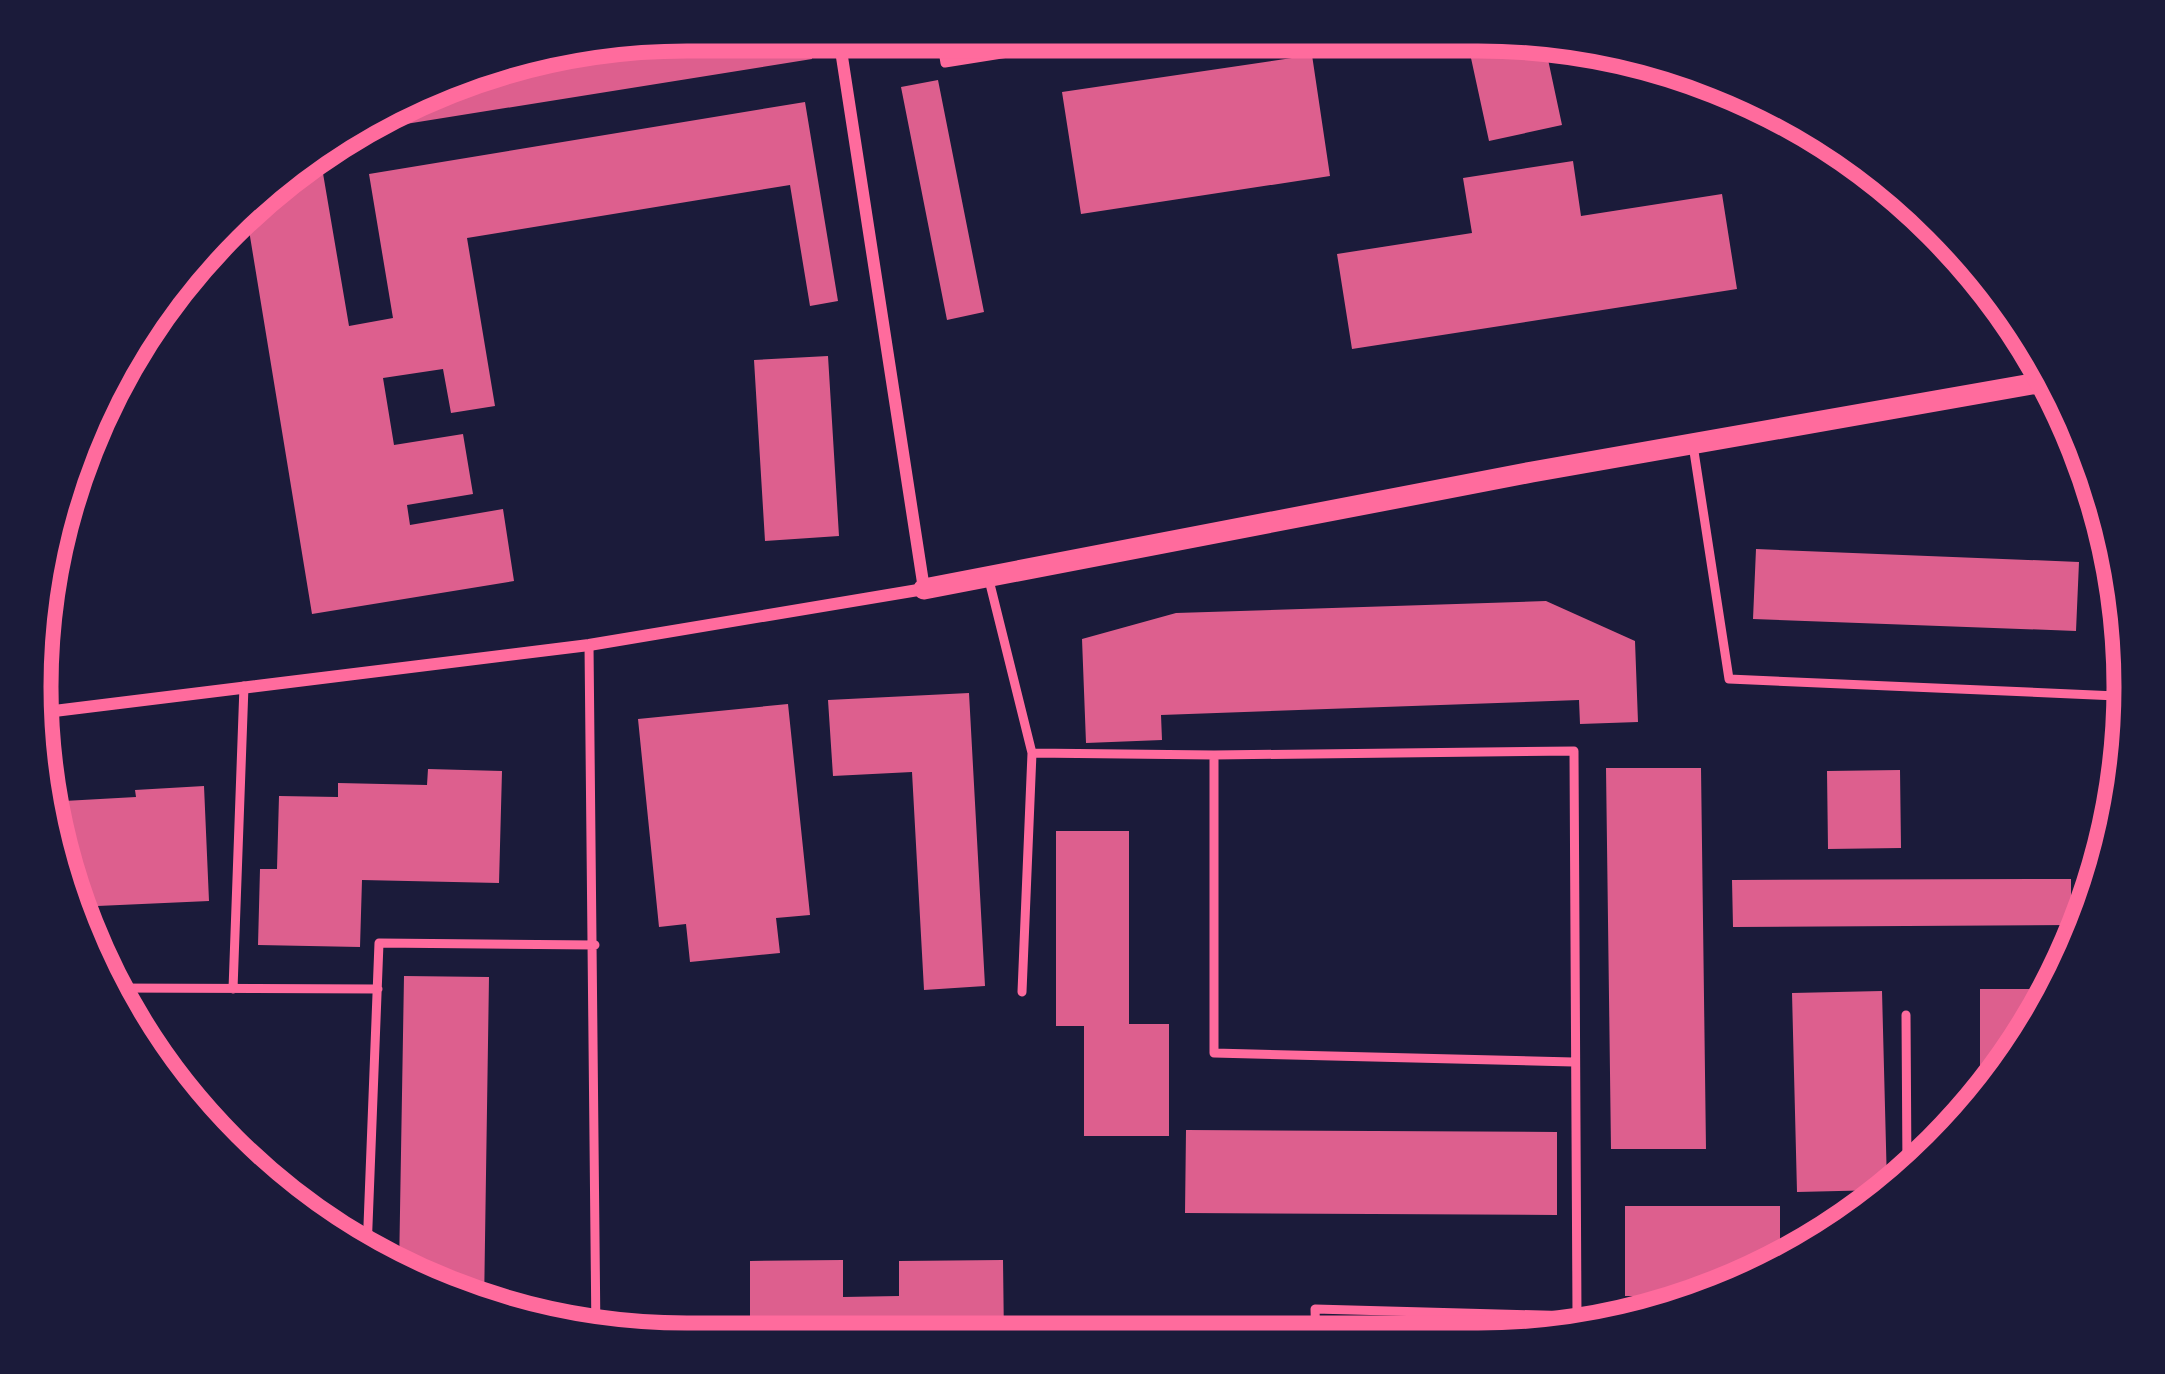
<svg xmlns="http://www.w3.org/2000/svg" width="2165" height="1374" font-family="'Source Serif 4',serif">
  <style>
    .building { fill: #dd5f8e }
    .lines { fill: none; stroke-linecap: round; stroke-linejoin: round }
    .service { stroke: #ff6b9d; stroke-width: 9 }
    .minor { stroke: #ff6b9d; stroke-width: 12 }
    .tertiary { stroke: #ff6b9d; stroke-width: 21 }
    .rim { fill: none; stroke: #ff6b9d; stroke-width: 15 }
  </style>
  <rect width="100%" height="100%" fill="#1b1b3a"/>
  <!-- building -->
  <path class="building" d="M687 30 808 31 812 59 331 136 476 65Z
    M1466 35 1543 36 1562 125 1489 141Z
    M1312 55 1330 176 1081 214 1062 92Z
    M938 80 984 312 947 320 901 87Z
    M1733 87 1768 97 1772 100 1737 107Z
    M805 102 838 301 810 306 790 185 467 238 495 406 451 413 443 369 383 378 394 445 463 434 473 494 407 505 410 525 503 509 514 581 312 614 246 212 318 144 349 326 393 318 369 174Z
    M1573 161 1581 216 1722 194 1737 289 1352 349 1337 254 1472 233 1463 178Z
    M828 356 839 536 765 541 754 360Z
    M1756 549 2079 562 2076 631 1753 619Z
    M1546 601 1635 641 1638 722 1580 724 1579 700 1161 715 1162 740 1086 743 1082 639 1176 613Z
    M969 693 985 986 924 990 912 772 833 776 828 700Z
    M788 704 810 915 776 918 780 953 690 962 686 924 659 927 638 719Z
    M1606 768H1701L1706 1149H1611Z
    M428 769 502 771 499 883 362 880 360 947 258 945 260 869H277L279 796 338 797V783L427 785Z
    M1900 770 1901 848 1828 849 1827 771Z
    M204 786 209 901 75 907 52 856 48 816 64 815V801L136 797 135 790Z
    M1056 831H1129V1024H1169V1136H1084V1026H1056Z
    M2071 879V925L1733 927 1732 880Z
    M404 976 489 977 484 1307 435 1294 399 1271Z
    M1980 989H2048L1980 1106Z
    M1882 991 1887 1185 1881 1190 1797 1192 1792 993Z
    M1186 1130 1557 1132V1215L1185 1213Z
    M1625 1206H1780V1268L1769 1276 1693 1296H1625Z
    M843 1260V1297L899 1296V1261L1003 1260 1004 1340 750 1339V1261Z"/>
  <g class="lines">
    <!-- service -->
    <path class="service" d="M940 32 945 63 1136 33
      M1693 445 1729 679 2117 696
      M989 580 1032 753 1214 755
      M589 645 596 1337
      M111 988 378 989
      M233 989 244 686
      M1022 992 1032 753
      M1906 1015 1907 1170
      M1573 1062 1214 1053V755L1574 751 1577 1317
      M367 1251 379 943 595 945
      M1316 1342 1315 1309 1615 1317"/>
    <!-- minor -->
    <path class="minor" d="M840 38 906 31
      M38 713 589 645 924 589 838 31"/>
    <!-- tertiary -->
    <path class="tertiary" d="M924 589 1532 472 2055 380
      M2118 762 2120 592"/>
  </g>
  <!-- crop -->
  <path d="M0 0H2165V1374H0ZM687 51H1478A636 636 0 0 1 2114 687V687A636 636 0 0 1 1478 1323H687A636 636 0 0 1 51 687V687A636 636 0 0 1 687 51Z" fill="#1b1b3a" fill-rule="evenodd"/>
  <path class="rim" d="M687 51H1478A636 636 0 0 1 2114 687V687A636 636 0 0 1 1478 1323H687A636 636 0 0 1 51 687V687A636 636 0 0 1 687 51Z"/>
</svg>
